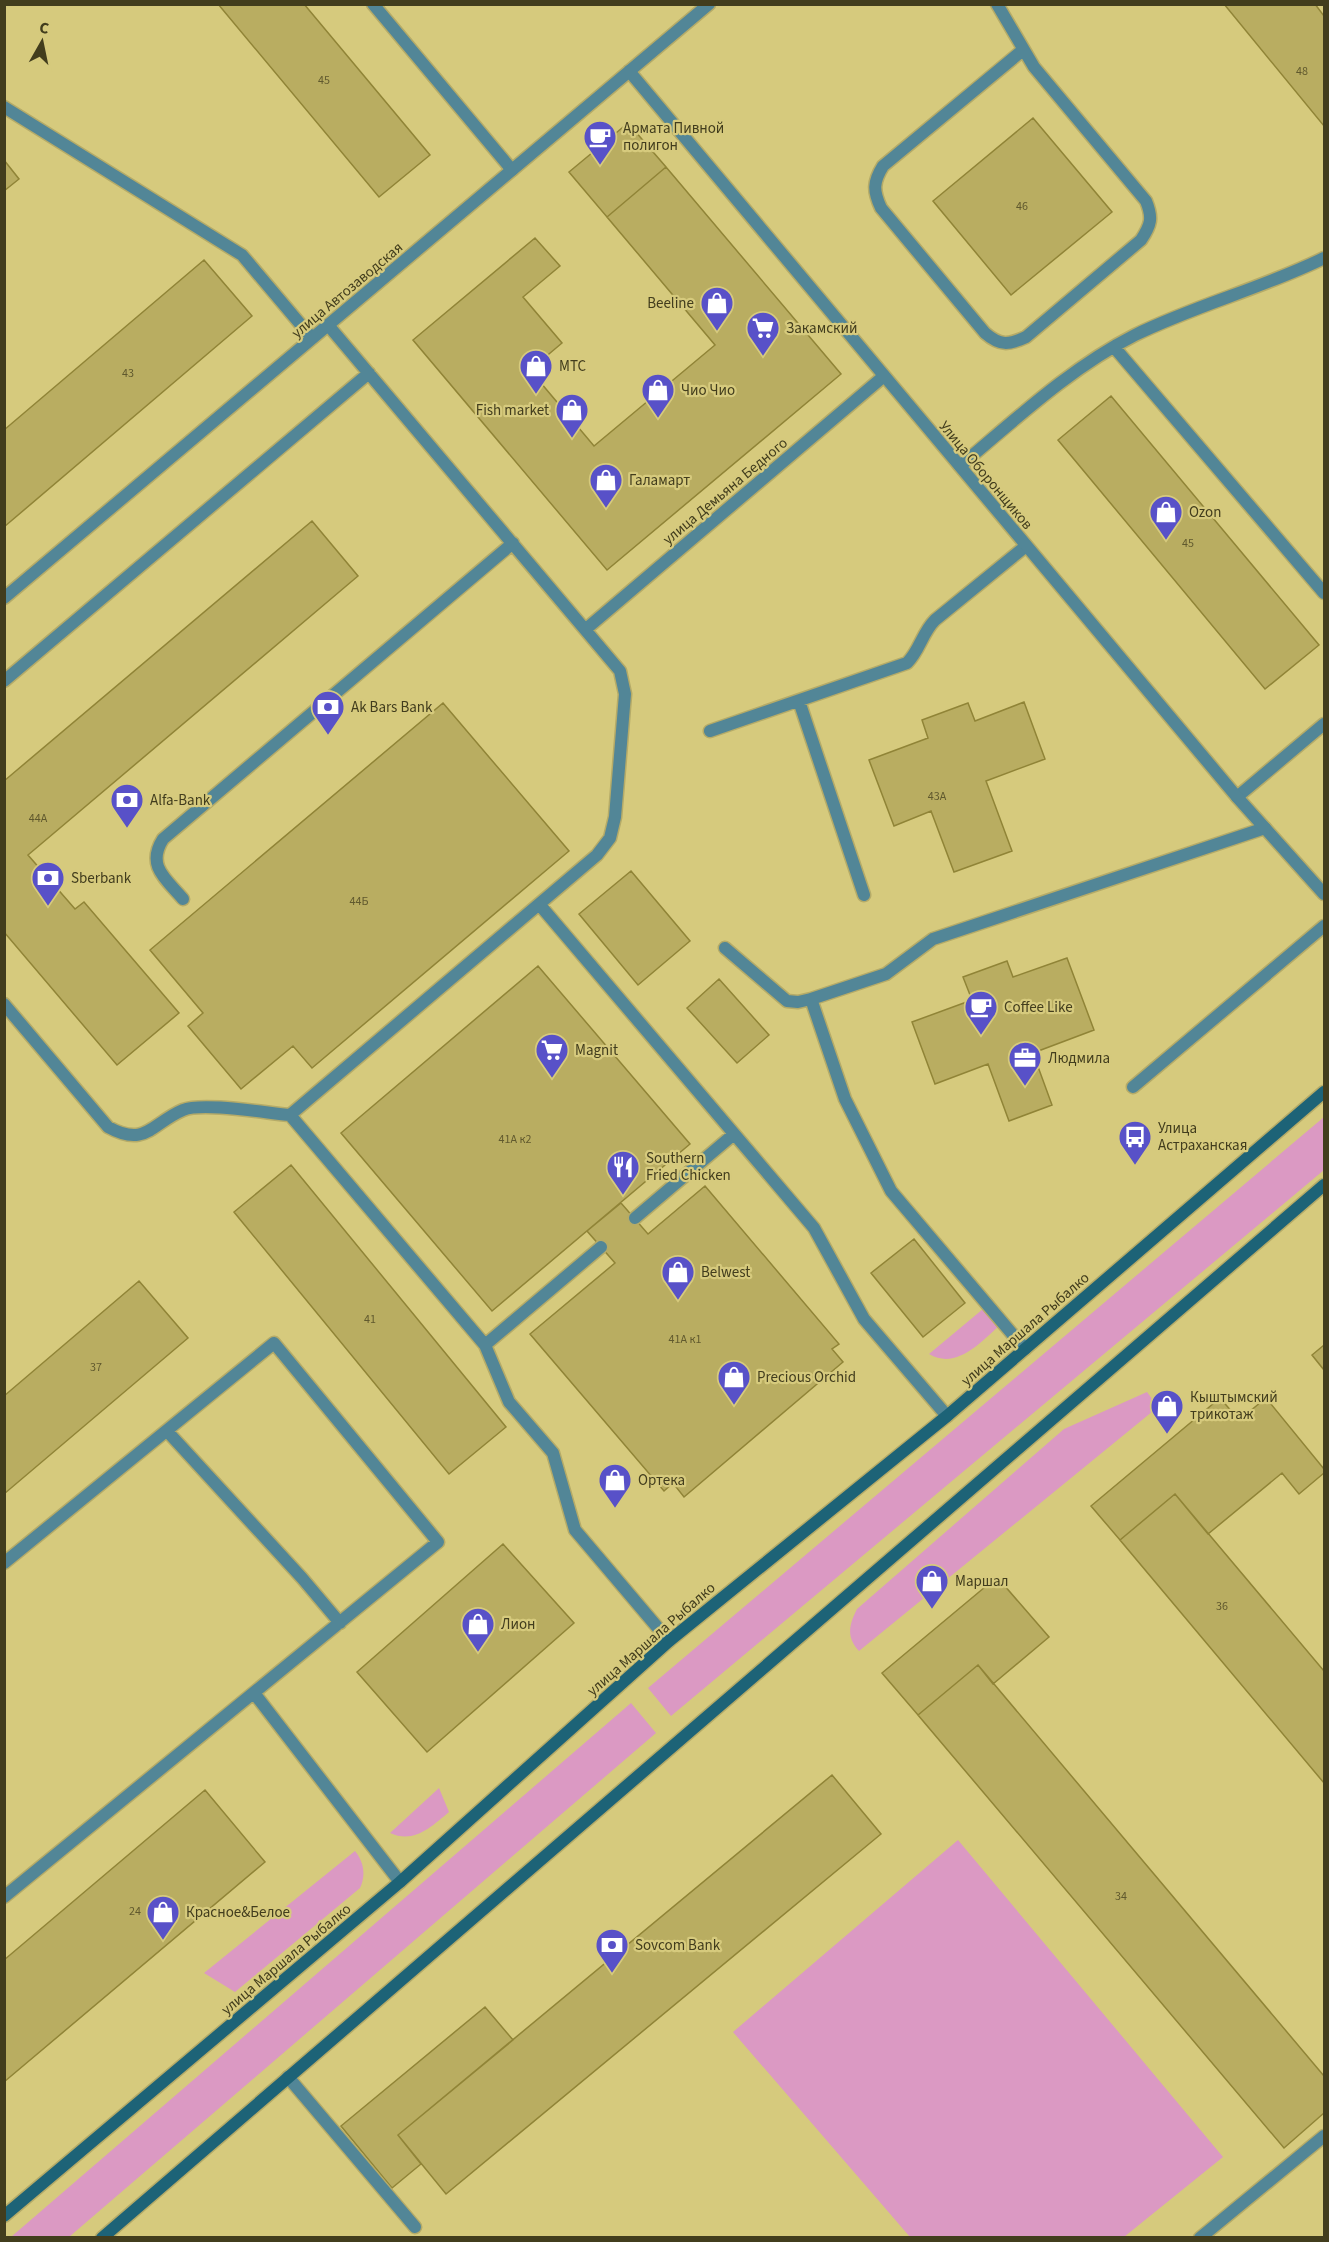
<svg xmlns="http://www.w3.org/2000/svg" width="1329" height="2242" font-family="'Source Sans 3',sans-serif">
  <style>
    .green { fill: #db99c3 }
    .building { fill: #b9ad61; stroke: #908437; stroke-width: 1.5 }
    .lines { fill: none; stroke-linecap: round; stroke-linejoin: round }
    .service-casing { stroke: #b5ab68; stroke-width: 15 }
    .minor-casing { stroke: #b5ab68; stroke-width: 15 }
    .secondary-casing { stroke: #b5ab68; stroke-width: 15 }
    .service { stroke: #528697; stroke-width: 12 }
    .minor { stroke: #528697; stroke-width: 12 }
    .secondary { stroke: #1d6377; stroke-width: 12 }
    .labels { text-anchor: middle; stroke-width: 4.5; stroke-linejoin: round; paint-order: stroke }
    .number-label { font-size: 12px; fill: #60592e }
    .poi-label { font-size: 15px; fill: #423d1d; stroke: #d6ca7d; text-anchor: start }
    .street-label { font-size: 15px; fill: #423d1d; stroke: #d6ca7d }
  </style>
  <rect width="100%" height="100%" fill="#d6ca7d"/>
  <!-- green -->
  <path class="green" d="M1324 1117V1170L671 1716 648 1688Z
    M983 1309 999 1326C980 1343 956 1370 929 1354Z
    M1147 1392 1158 1407 859 1651C846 1637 849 1625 857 1609L1064 1429Z
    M631 1703 656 1733 69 2237H11Z
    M439 1788 449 1812C431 1827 414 1844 390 1833Z
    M958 1840 1223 2157 1124 2237H910L733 2032Z
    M355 1851C364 1862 366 1875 360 1888L235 1992 204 1973Z"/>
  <!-- building -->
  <path class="building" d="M218 4H304L430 155 379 197Z
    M1224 4H1315L1324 16V126Z
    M1033 118 1112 212 1011 295 933 201Z
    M628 123 666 167 607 217 569 172Z
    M4 160 19 179 4 191Z
    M666 167 841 374 607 570 413 340 535 238 560 266 523 297 562 343 530 370 594 446 715 345 607 217Z
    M204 260 252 316 4 527V430Z
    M1111 396 1319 645 1265 689 1058 440Z
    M312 521 358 576 28 855 75 909 84 902 179 1013 117 1065 4 932V781Z
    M1024 702 1045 759 986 781 1012 851 954 872 931 811 894 826 869 760 928 738 922 720 968 703 975 721Z
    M443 703 569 851 312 1068 293 1046 241 1089 188 1026 203 1013 150 950Z
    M631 871 690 941 638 985 579 914Z
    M1067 958 1094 1030 1033 1053 1052 1105 1009 1121 988 1064 935 1084 912 1022 972 1000 963 977 1007 961 1013 977Z
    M538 966 690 1144 492 1311 341 1133Z
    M719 979 769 1035 737 1063 687 1008Z
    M291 1165 506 1427 449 1474 234 1212Z
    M705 1186 839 1344 832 1349 843 1362 684 1497 673 1483 664 1491 530 1334 615 1263 587 1231 621 1203 648 1234Z
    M914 1239 965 1303 923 1337 871 1273Z
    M139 1281 188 1338 4 1494V1396Z
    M1324 1345V1370L1312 1355Z
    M1220 1398 1239 1420 1266 1398 1324 1469V1473L1299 1494 1282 1473 1208 1534 1175 1494 1120 1540 1091 1506Z
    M1175 1494 1324 1671V1783L1120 1540Z
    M503 1544 574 1623 427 1752 357 1672Z
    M997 1577 1049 1637 993 1684 978 1665 918 1715 882 1673Z
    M978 1665 1324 2076V2113L1284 2148 918 1715Z
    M832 1775 881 1834 446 2194 398 2135Z
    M205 1790 265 1862 4 2082V1960Z
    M485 2007 513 2040 398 2135 421 2164 392 2188 341 2126Z"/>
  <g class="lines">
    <!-- service casing -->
    <g class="service-casing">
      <path id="service" d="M373 4 512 170
        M997 4 1034 67 1146 201C1153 218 1151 225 1141 240L1026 337C1009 345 1000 346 985 333L881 208C873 191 873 182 883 166L1023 50
        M4 107 242 255 312 338
        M1114 347 1324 593
        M960 466C1015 420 1070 368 1135 335 1196 305 1263 288 1324 258
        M586 629 884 376
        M4 681 369 373
        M799 701 864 895
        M710 731 907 663C920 650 922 633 935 620L1026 546
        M1237 797 1324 724
        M183 899C166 879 146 866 163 839L513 543
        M539 904 814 1228 864 1319 947 1416
        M725 948 787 1001 798 1002 811 999
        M4 1004 108 1127C146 1148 152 1123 183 1110 203 1102 266 1113 290 1115L597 855 610 838 615 817 625 694 620 671 328 325
        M1133 1087 1324 926
        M290 1115 485 1345 509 1402 553 1453 575 1530 669 1641
        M635 1218 734 1134
        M485 1345 601 1247
        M1025 1349 891 1191 845 1099 811 999 886 974 933 939 1265 828
        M167 1431 302 1578 340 1623
        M4 1563 274 1343 438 1542 4 1897
        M254 1693 400 1882
        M288 2077 415 2227"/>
    </g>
    <!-- minor casing -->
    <g class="minor-casing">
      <path id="minor" d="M629 71 1237 797 1324 894
        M4 598 709 4
        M1200 2238 1324 2136"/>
    </g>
    <!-- secondary casing -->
    <g class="secondary-casing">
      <path id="secondary" d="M4 2216 400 1882 669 1641 947 1416 1324 1092
        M102 2238 1324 1185"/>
    </g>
    <!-- service -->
    <use href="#service" class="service"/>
    <!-- minor -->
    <use href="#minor" class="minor"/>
    <!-- secondary -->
    <use href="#secondary" class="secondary"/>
  </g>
  <!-- icons -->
  <defs>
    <g id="cafe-pin" transform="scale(1.725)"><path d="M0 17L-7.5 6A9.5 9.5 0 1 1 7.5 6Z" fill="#5851c8" stroke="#d6ca7d"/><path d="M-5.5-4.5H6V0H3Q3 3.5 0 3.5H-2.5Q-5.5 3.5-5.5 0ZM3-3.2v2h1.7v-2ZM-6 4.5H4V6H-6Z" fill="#fff"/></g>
    <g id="shop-pin" transform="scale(1.725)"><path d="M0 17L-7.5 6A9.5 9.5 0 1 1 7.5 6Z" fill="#5851c8" stroke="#d6ca7d"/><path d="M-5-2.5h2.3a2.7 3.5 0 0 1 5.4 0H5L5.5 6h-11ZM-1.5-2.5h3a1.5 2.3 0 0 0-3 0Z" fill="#fff"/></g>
    <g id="supermarket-pin" transform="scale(1.725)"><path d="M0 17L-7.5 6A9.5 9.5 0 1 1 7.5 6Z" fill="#5851c8" stroke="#d6ca7d"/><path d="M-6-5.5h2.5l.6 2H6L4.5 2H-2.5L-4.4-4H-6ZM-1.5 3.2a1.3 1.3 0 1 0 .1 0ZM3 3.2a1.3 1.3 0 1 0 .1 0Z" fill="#fff"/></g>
    <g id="bank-pin" transform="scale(1.725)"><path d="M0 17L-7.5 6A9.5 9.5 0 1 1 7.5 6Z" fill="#5851c8" stroke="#d6ca7d"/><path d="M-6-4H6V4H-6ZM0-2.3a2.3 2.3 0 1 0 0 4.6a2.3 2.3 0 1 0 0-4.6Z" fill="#fff"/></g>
    <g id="office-pin" transform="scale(1.725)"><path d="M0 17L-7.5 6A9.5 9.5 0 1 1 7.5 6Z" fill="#5851c8" stroke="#d6ca7d"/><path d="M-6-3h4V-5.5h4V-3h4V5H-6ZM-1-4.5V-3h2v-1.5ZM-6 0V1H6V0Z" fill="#fff"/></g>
    <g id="bus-pin" transform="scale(1.725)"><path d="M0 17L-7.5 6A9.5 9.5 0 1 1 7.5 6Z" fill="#5851c8" stroke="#d6ca7d"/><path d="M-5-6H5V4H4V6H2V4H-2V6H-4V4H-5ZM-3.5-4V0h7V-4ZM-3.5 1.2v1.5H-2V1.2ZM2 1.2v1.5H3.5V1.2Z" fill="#fff"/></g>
    <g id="restaurant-pin" transform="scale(1.725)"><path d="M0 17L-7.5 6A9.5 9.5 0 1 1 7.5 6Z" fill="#5851c8" stroke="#d6ca7d"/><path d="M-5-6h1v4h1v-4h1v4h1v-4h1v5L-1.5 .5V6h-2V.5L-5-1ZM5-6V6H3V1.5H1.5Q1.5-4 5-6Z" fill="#fff"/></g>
  </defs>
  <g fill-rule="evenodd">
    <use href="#cafe-pin" x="600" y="137"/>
    <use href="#shop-pin" x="717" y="303"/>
    <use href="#supermarket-pin" x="763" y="328"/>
    <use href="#shop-pin" x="536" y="366"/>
    <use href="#shop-pin" x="658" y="390"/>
    <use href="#shop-pin" x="572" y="410"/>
    <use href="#shop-pin" x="606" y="480"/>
    <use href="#shop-pin" x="1166" y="512"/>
    <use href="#bank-pin" x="328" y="707"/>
    <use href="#bank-pin" x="127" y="800"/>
    <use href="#bank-pin" x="48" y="878"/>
    <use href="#cafe-pin" x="981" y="1007"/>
    <use href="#supermarket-pin" x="552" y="1050"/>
    <use href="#office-pin" x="1025" y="1058"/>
    <use href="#bus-pin" x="1135" y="1137"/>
    <use href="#restaurant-pin" x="623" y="1167"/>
    <use href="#shop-pin" x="678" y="1272"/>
    <use href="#shop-pin" x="734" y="1377"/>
    <use href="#shop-pin" x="1167" y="1406"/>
    <use href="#shop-pin" x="615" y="1480"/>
    <use href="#shop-pin" x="932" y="1581"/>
    <use href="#shop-pin" x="478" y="1624"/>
    <use href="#shop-pin" x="163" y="1912"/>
    <use href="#bank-pin" x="612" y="1945"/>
  </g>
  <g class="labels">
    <!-- number labels -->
    <g class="number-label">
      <text x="1302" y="75">48</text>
      <text x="324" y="84">45</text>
      <text x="1022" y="210">46</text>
      <text x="128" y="377">43</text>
      <text x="1188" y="547">45</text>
      <text x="937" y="800">43А</text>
      <text x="38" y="822">44А</text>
      <text x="359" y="905">44Б</text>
      <text x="515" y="1143">41А к2</text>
      <text x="370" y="1323">41</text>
      <text x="685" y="1343">41А к1</text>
      <text x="96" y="1371">37</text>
      <text x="1222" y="1610">36</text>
      <text x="1121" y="1900">34</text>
      <text x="135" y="1915">24</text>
    </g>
    <!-- poi labels -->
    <g class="poi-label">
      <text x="623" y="133">Армата Пивной<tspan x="623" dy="17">полигон</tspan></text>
      <text x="694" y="308" text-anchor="end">Beeline</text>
      <text x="786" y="333">Закамский</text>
      <text x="559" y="371">МТС</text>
      <text x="681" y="395">Чио Чио</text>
      <text x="549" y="415" text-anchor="end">Fish market</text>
      <text x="629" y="485">Галамарт</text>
      <text x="1189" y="517">Ozon</text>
      <text x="351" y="712">Ak Bars Bank</text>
      <text x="150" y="805">Alfa-Bank</text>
      <text x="71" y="883">Sberbank</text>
      <text x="1004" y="1012">Coffee Like</text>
      <text x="575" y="1055">Magnit</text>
      <text x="1048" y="1063">Людмила</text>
      <text x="1158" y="1133">Улица<tspan x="1158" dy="17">Астраханская</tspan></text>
      <text x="646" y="1163">Southern<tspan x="646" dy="17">Fried Chicken</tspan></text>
      <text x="701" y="1277">Belwest</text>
      <text x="757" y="1382">Precious Orchid</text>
      <text x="1190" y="1402">Кыштымский<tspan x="1190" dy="17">трикотаж</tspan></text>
      <text x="638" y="1485">Ортека</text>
      <text x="955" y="1586">Маршал</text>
      <text x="501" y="1629">Лион</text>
      <text x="186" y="1917">Красное&amp;Белое</text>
      <text x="635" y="1950">Sovcom Bank</text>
    </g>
    <!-- street labels -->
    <g class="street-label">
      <text transform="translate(347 290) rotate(-40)" y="5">улица Автозаводская</text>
      <text transform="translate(986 475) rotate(50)" y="5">Улица Оборонщиков</text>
      <text transform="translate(725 491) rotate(-40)" y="5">улица Демьяна Бедного</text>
      <text transform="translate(1025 1329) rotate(-41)" y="5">улица Маршала Рыбалко</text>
      <text transform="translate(651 1639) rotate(-41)" y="5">улица Маршала Рыбалко</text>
      <text transform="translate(286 1959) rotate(-40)" y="5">улица Маршала Рыбалко</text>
    </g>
  </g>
  <!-- border -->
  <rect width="1329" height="2242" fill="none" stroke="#423d1d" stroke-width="12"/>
  <!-- north arrow -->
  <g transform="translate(42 42) rotate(9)" stroke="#d6ca7d" stroke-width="4.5" paint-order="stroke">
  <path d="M0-4.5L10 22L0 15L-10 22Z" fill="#423d1d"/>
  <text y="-9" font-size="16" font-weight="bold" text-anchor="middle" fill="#423d1d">С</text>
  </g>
</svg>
